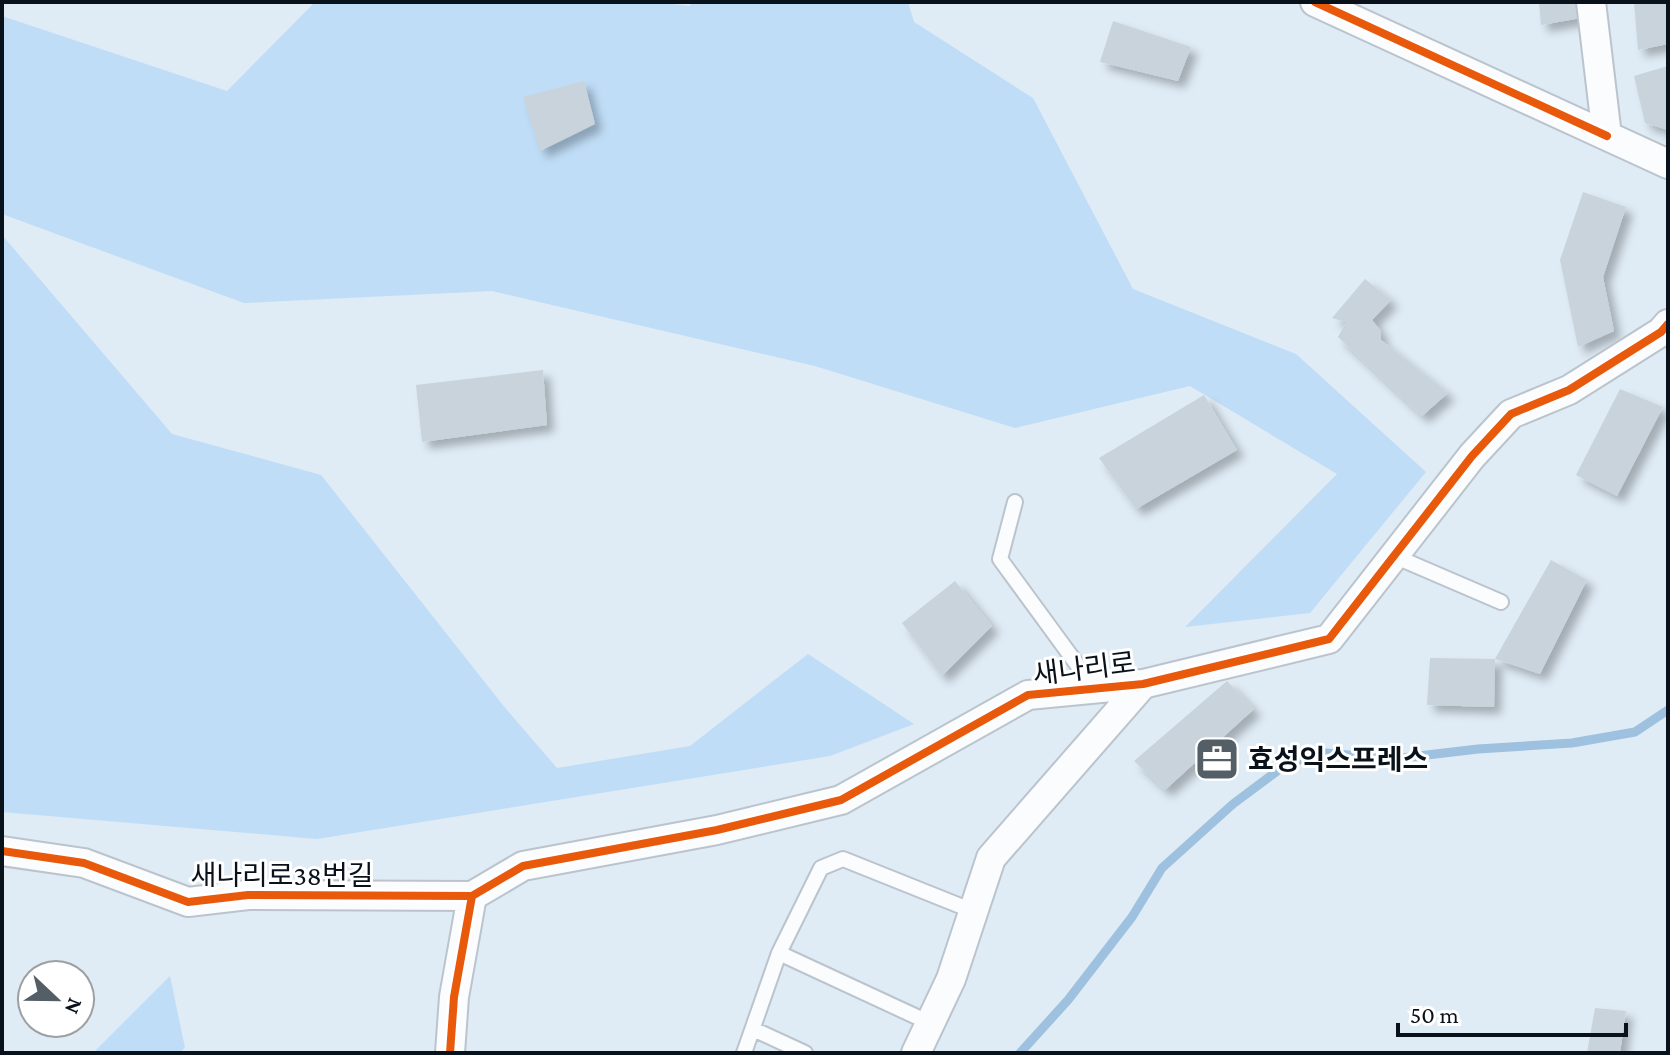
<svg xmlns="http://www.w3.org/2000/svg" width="1670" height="1055" font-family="'Crimson Pro','Noto Sans KR',serif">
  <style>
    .green { fill: #bfddf7 }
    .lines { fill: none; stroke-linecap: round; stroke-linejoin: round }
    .stream { stroke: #9dc1de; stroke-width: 9 }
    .building { fill: #c9d3dc; filter: url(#shadow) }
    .lane-casing { stroke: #bbc4cd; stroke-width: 18 }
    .street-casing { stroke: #bbc4cd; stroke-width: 32 }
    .lane { stroke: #fafcfe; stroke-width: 14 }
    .street { stroke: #fafcfe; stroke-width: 28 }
    .cycleway-casing { stroke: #fff; stroke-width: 13 }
    .cycleway { stroke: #e8590c; stroke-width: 8 }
    .labels { text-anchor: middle; stroke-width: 6; stroke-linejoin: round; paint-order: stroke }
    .street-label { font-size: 28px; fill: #09121a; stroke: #fff }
    .poi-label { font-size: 28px; font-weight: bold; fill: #09121a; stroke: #fff; text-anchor: start }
  </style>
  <defs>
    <filter id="shadow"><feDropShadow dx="7" dy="7" stdDeviation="4" flood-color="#0004"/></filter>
  </defs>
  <rect width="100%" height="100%" fill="#dfebf5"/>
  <!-- green -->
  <path class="green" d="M315 2H656L690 6 691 2H908L914 22 1033 98 1133 289 1296 354 1426 472 1310 613 1185 627 1337 474 1190 386 1015 428 815 366 492 291 244 303 2 214V16L227 91Z
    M2 235 172 434 321 475 506 709 557 768 690 746 808 654 914 724 830 756 317 839 2 812Z
    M170 976 185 1048 179 1053H93Z"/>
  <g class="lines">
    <!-- stream -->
    <path class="stream" d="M1020 1053 1068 1000 1132 917 1162 868 1233 804 1288 763 1326 753 1393 759 1478 749 1572 743 1635 732 1668 710"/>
  </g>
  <!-- building -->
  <path class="building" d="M1539 2H1579L1581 18 1541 25Z
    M1634 2H1668V44L1638 50Z
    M1113 21 1191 47 1178 81 1100 62Z
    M1668 66V130L1645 123 1634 76Z
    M584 81 595 124 540 151 523 97Z
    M1583 192 1626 207 1603 277 1614 331 1578 347 1560 260Z
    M1365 279 1391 300 1372 320 1380 330 1381 340 1448 393 1422 416 1338 337 1346 322 1332 318Z
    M543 370 547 425 422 442 416 385Z
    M1620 389 1663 407 1617 496 1576 475Z
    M1204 395 1237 450 1136 509 1099 458Z
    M1551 560 1587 580 1540 674 1495 659Z
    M955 581 992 626 942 676 902 623Z
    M1430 658 1495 659 1494 707 1427 705Z
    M1227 681 1254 709 1165 790 1134 761Z
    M1595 1008 1626 1011 1620 1053H1587Z"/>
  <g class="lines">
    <!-- lane casing -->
    <g class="lane-casing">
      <path id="lane" d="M1015 502 1000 559 1095 689
        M1394 556 1501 602
        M930 1023 779 953 821 868 843 859 973 911
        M753 1029 805 1053
        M744 1053 779 953"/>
    </g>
    <!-- street casing -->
    <g class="street-casing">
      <path id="street" d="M1315 2 1607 136
        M1591 2 1607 136 1668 164
        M2 851 84 863 188 902 248 895 472 896
        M450 1053 454 997 472 896 523 866 717 830 841 800 1028 695 1143 684 1329 639 1472 456 1511 414 1569 390 1661 332 1668 324
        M916 1053 951 979 991 858 1143 684"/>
    </g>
    <!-- lane -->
    <use href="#lane" class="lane"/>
    <!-- street -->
    <use href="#street" class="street"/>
    <!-- cycleway casing -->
    <g class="cycleway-casing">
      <path id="cycleway" d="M1315 2 1607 136
        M2 851 84 863 188 902 248 895 472 896
        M450 1053 454 997 472 896 523 866 717 830 841 800 1028 695 1143 684 1329 639 1472 456 1511 414 1569 390 1661 332 1668 324"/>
    </g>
    <!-- cycleway -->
    <use href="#cycleway" class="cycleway"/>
  </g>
  <!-- icons -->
  <defs>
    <g id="office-square" transform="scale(2.3)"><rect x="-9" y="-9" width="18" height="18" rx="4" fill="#545e67" stroke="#fff"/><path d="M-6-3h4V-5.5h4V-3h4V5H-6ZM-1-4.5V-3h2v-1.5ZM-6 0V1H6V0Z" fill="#fff"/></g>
  </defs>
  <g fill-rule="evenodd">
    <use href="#office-square" x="1217" y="759"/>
  </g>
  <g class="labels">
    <!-- street labels -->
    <g class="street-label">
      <text transform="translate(1084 668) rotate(-7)" y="10">새나리로</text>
      <text x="282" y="885">새나리로38번길</text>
    </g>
    <!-- poi labels -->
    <g class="poi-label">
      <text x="1248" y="769">효성익스프레스</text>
    </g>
  </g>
  <!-- border -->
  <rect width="1670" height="1055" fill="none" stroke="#09121a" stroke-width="8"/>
  <!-- north arrow -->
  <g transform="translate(56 999) rotate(112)"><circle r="38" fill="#ffffff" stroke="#9da0a3" stroke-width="2"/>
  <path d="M0-6L14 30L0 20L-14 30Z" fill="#545e67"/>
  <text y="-12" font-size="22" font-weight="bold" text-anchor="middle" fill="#09121a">N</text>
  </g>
  <!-- scale -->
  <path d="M1398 1023v12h228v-12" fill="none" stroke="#09121a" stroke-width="4"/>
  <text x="1410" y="1023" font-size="24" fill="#09121a" stroke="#ffffff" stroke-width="6" paint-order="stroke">50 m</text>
</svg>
